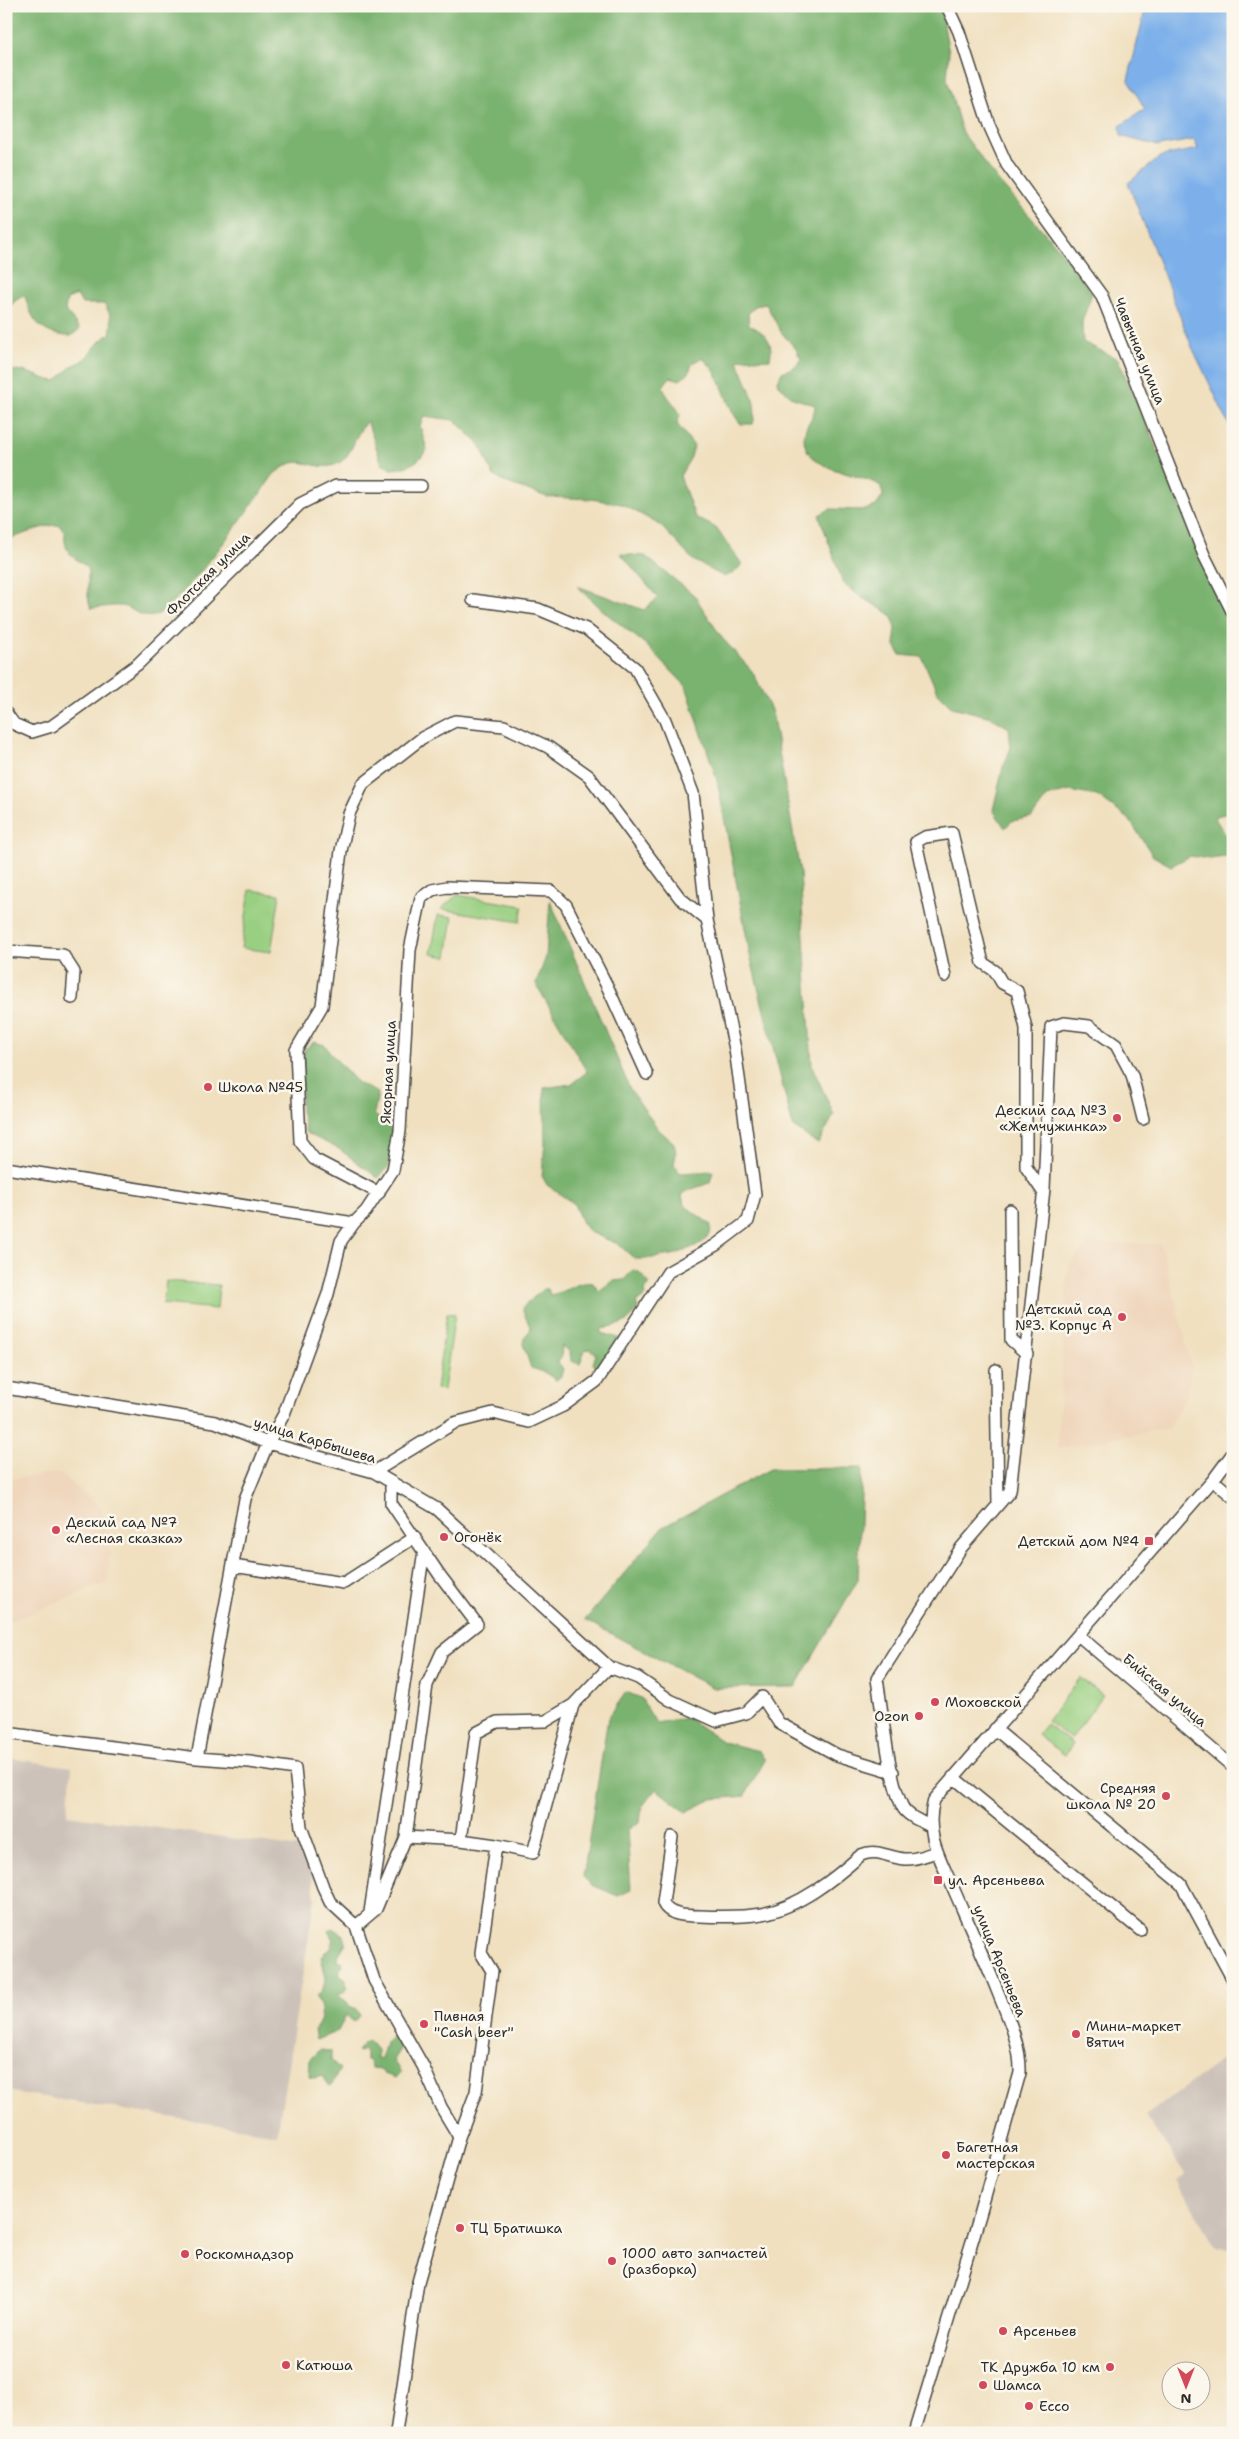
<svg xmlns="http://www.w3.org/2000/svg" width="1239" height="2439" font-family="'Shantell Sans',sans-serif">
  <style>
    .built { fill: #efd6bc }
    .industrial { fill: #cdc2b9 }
    .green { fill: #99cf81; stroke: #627d56 }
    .forest { fill: #7ab26f; stroke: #526e4d }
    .water { fill: #7db0ea; stroke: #546e8a }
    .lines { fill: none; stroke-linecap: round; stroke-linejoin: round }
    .minor-casing { stroke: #494641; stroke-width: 14 }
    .minor { stroke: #fff; stroke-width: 11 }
    .poi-dot { fill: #d1495b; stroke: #fbf7ec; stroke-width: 2 }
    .labels { text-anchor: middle; stroke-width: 5; stroke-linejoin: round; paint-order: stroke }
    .street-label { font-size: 14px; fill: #2b2b2b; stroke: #fbf7ec }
    .poi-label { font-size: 14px; fill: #2b2b2b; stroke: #fbf7ec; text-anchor: start }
  </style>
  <rect width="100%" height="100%" fill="#fbf7ec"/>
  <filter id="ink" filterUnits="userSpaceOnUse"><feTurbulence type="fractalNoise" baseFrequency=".02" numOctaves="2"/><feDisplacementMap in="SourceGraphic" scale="10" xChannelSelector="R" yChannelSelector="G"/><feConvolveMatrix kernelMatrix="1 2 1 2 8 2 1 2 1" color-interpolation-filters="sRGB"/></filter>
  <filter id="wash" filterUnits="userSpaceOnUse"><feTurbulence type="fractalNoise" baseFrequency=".0096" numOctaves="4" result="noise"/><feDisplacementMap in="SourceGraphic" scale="20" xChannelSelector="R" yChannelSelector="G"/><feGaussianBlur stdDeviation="1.12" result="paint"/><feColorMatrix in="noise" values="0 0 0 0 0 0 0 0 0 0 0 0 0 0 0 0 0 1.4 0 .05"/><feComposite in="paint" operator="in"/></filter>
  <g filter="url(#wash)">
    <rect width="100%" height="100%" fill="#f0e0c0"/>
    <!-- built -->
    <path class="built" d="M1086 1244H1161L1192 1367 1186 1395 1169 1428 1057 1449 1068 1267Z
      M58 1472 101 1507 110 1553 106 1583 6 1623V1480Z"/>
    <!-- industrial -->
    <path class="industrial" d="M6 1758 72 1767 67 1815 308 1849 315 1898 277 2134 6 2091Z
      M1233 2052V2251L1216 2247 1178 2181 1187 2175 1145 2116Z"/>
    <!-- green -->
    <path class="green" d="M250 890 280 894 271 952 241 948Z
      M457 895 523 906 520 922 441 909Z
      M438 915 453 917 447 957 431 954Z
      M166 1281 219 1285 217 1309 163 1304Z
      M447 1313 455 1314 444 1390 436 1389Z
      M1080 1678 1103 1695 1071 1739 1047 1721Z
      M1046 1724 1073 1744 1065 1755 1037 1735Z"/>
    <!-- forest -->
    <path class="forest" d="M6 6H940L949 52 947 79 962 132 999 182 1055 244 1092 293 1082 322 1083 342 1118 359 1233 627V811L1214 817 1226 835 1232 856 1210 859 1190 856 1171 866 1153 856 1129 819 1097 796 1069 791 1047 797 1032 817 1012 821 1005 828 993 810 1003 767 1011 748 1009 728 991 717 952 707 937 692 922 657 900 655 895 645V624L890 614 861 597 843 583 819 515 830 509 865 510 876 506 883 496 881 486C860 473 803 471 804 437 804 425 815 418 815 405L793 398 777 383 782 372 794 367 801 359 796 349 781 332 766 304 755 306 748 314 749 325C765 332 774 341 770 359 758 361 750 356 738 360 744 382 760 400 753 424H741C723 404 725 375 702 358L692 363 689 373 680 380 670 377 663 386C666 398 675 403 680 414L677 424 694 446 691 457 680 476 695 517 716 528 742 564 734 573 724 577 693 560 660 525 622 504 591 499 547 497 502 481 493 475 480 445 454 420 424 416 420 426 427 449C419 463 407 468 391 469L382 464 367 421C356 432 352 454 342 461 324 474 307 459 292 463 286 465 280 470 275 473 255 500 180 608 154 616 142 619 132 608 122 606 112 605 101 608 91 608 85 595 90 582 87 567 73 557 63 552 65 533L59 525C41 525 24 535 6 540V373C21 364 40 380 56 381L72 366 83 361 101 340 110 334C113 321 111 314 104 304H82L77 295 67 299 65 310 80 329 71 336C43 336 32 322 25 296 12 300 9 307 6 321Z
      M621 554 645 556 694 595 722 638 752 671 772 712 800 872 812 1066 834 1115 818 1144 793 1127 750 955 717 780 686 686 645 644 607 614 577 586 644 610 658 598Z
      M550 900 630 1089 658 1129 674 1143 676 1154 674 1164 680 1173 713 1171 710 1182C700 1188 691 1187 682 1195L684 1205 711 1225 710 1235 702 1243 677 1254 646 1259H635L618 1244 589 1232 582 1223 574 1204 547 1185 542 1176 545 1142 544 1088 571 1084 587 1072 536 984 546 957Z
      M314 1042 325 1045 331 1054 359 1084 378 1093 374 1114 391 1130 396 1138 388 1167 378 1178 339 1149 306 1133 301 1110 302 1058 305 1049Z
      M633 1270 639 1272 649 1283V1286L644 1290 645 1296 636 1303 638 1307C629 1326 618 1324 601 1329V1333L621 1339 599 1369 593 1364 596 1354 590 1349 585 1350 580 1364 571 1361 570 1352 562 1346 561 1358 558 1362 563 1369 561 1376 556 1380 544 1372 531 1368 523 1344 524 1338 531 1329 523 1311V1307L543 1289H548L550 1295C565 1293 578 1280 593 1283L599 1291 612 1281 624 1280Z
      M862 1468 858 1580 795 1687 713 1688 585 1620 663 1527 770 1469Z
      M626 1692 641 1698 656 1723 687 1718 723 1742 759 1751 765 1760 745 1796 712 1799 686 1812 656 1789 642 1807 640 1822 627 1830 631 1890 618 1896 592 1885 583 1877 608 1718Z
      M333 1928 344 1935 346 1943 339 1954 337 1962 341 1961 342 1964 339 1974 346 1979V1984L348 1987 345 1992 338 1995 348 2003V2006L357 2010 360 2016 354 2022 346 2015 338 2031 316 2040 314 2030C324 2019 323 2009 316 1997L323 1989 326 1977 321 1957 325 1951 331 1949 333 1940 328 1931Z
      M392 2035 397 2038 402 2046 393 2060 401 2073 396 2078 384 2074 380 2069 371 2068 370 2061 365 2058V2049L360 2052 357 2051 364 2043 369 2041 377 2050V2058L381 2059 387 2040Z
      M319 2050 331 2051V2060L340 2069 331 2086 327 2084 322 2076 315 2078 309 2077 310 2059Z"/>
    <!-- water -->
    <path class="water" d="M1146 6H1233V433L1192 347 1128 183 1162 156 1198 149 1194 140 1158 146 1121 136 1120 126 1145 109 1128 80Z"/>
  </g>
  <g filter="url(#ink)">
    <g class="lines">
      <!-- minor casing -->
      <g class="minor-casing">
        <path id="minor" d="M947 6 959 32 989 125 1007 165 1102 296 1204 555 1233 613
          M6 713 14 724 32 732 52 726 138 664 300 504 336 486H421
          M6 951 63 955 74 972 72 998
          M945 976 916 842 925 837 952 833 983 963 995 971 1002 983 1017 991 1026 1028V1167L1043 1192
          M6 1168 354 1223
          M379 1193 314 1159 300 1141 296 1050 322 1006 341 851 349 814 363 784 422 738 455 721 504 726 548 747 589 776 680 898 707 920
          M1010 1210 1011 1340 1027 1354
          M996 1370 998 1505
          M6 1388 215 1422 268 1443 374 1472 437 1509 609 1667 638 1678 670 1700 716 1721 746 1713 762 1697 779 1723 837 1755 893 1772
          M374 1472 454 1423 493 1413 529 1422 563 1406 597 1381 668 1272 716 1245 748 1221 755 1194 735 1049 707 920 693 793 665 720 635 668 586 629 538 609 473 600
          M1213 1480 1233 1497
          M391 1482V1503L439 1574 477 1624 442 1652 427 1685 406 1837
          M233 1566 344 1583 415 1537
          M1078 1635 1233 1767
          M995 1729 1181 1884 1233 1980
          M6 1733 197 1758 250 1762 295 1769 301 1827 323 1887 330 1902 356 1926 374 1980 423 2066 441 2107 459 2137
          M197 1758 245 1499 268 1443 284 1414 328 1294 341 1241 354 1223 366 1211 393 1170 400 1131 410 950 421 898 432 890 447 887 551 891 566 905 608 988 647 1074
          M953 1777 1140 1930
          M930 1826C920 1821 907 1816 902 1806 888 1775 883 1715 877 1679L961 1548 1010 1491 1044 1189 1051 1027 1064 1023 1089 1026 1116 1045 1132 1075 1143 1119
          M672 1837 663 1903C668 1916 688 1916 700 1916 720 1917 742 1917 762 1914 799 1907 834 1879 861 1855 878 1848 888 1858 905 1859 915 1860 926 1855 936 1852
          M461 1840 496 1845
          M370 1912 424 1551
          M356 1926 376 1909 406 1837 461 1840 476 1733 497 1722 546 1721 573 1705
          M396 2433 418 2282 459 2137 476 2092 492 1971 481 1953 496 1845 533 1853 573 1705 609 1667
          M914 2433 980 2215 1020 2073C1021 2043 1006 2013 995 1985 982 1953 968 1922 954 1890 941 1860 924 1834 934 1800L1213 1480 1233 1453"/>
      </g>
      <!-- minor -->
      <use href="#minor" class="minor"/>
    </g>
  </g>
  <!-- markers -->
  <g class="poi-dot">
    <circle cx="208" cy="1087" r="5"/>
    <circle cx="1117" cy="1118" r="5"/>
    <circle cx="1122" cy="1317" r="5"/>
    <circle cx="56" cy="1530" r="5"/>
    <circle cx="444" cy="1537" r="5"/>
    <rect x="1144" y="1536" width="10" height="10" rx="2.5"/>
    <circle cx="935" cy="1702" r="5"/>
    <circle cx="919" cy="1716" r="5"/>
    <circle cx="1166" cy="1796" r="5"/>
    <rect x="933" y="1875" width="10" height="10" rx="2.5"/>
    <circle cx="424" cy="2024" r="5"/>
    <circle cx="1076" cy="2034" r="5"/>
    <circle cx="946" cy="2155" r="5"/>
    <circle cx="460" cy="2228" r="5"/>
    <circle cx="185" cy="2254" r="5"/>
    <circle cx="612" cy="2261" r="5"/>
    <circle cx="1003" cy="2331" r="5"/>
    <circle cx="286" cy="2365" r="5"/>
    <circle cx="1110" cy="2367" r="5"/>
    <circle cx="983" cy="2385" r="5"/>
    <circle cx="1029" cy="2406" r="5"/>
  </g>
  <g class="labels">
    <!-- street labels -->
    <g class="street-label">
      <text transform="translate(1140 351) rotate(68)" y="5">Чавычная улица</text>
      <text transform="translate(208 574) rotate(-45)" y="5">Флотская улица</text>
      <text transform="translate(388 1072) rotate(-87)" y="5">Якорная улица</text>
      <text transform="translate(315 1440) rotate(17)" y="5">улица Карбышева</text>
      <text transform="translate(1165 1690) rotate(40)" y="5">Бийская улица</text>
      <text transform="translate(1000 1961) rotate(68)" y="5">улица Арсеньева</text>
    </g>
    <!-- poi labels -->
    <g class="poi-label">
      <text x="218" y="1092">Школа №45</text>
      <text x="1107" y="1115" text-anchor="end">Деский сад №3<tspan x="1107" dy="16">«Жемчужинка»</tspan></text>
      <text x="1112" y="1314" text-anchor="end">Детский сад<tspan x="1112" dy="16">№3. Корпус А</tspan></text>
      <text x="66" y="1527">Деский сад №7<tspan x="66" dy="16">«Лесная сказка»</tspan></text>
      <text x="454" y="1542">Огонёк</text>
      <text x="1139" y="1546" text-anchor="end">Детский дом №4</text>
      <text x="945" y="1707">Моховской</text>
      <text x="909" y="1721" text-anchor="end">Ozon</text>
      <text x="1156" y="1793" text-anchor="end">Средняя<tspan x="1156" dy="16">школа № 20</tspan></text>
      <text x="948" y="1885">ул. Арсеньева</text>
      <text x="434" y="2021">Пивная<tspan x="434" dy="16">"Cash beer"</tspan></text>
      <text x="1086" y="2031">Мини-маркет<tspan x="1086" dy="16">Вятич</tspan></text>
      <text x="956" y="2152">Багетная<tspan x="956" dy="16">мастерская</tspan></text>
      <text x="470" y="2233">ТЦ Братишка</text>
      <text x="622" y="2258">1000 авто запчастей<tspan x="622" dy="16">(разборка)</tspan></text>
      <text x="195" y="2259">Роскомнадзор</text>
      <text x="1013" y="2336">Арсеньев</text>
      <text x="296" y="2370">Катюша</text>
      <text x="1100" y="2372" text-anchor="end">ТК Дружба 10 км</text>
      <text x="993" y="2390">Шамса</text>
      <text x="1039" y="2411">Ecco</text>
    </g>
  </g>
  <!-- margin -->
  <rect width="1239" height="2439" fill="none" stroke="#fbf7ec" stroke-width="25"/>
  <!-- north arrow -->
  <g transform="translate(1186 2386) rotate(180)"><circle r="24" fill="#fbf7ec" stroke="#a8a59f"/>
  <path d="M0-4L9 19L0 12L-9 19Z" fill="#d1495b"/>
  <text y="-8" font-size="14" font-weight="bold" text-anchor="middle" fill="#2b2b2b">N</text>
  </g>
</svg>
